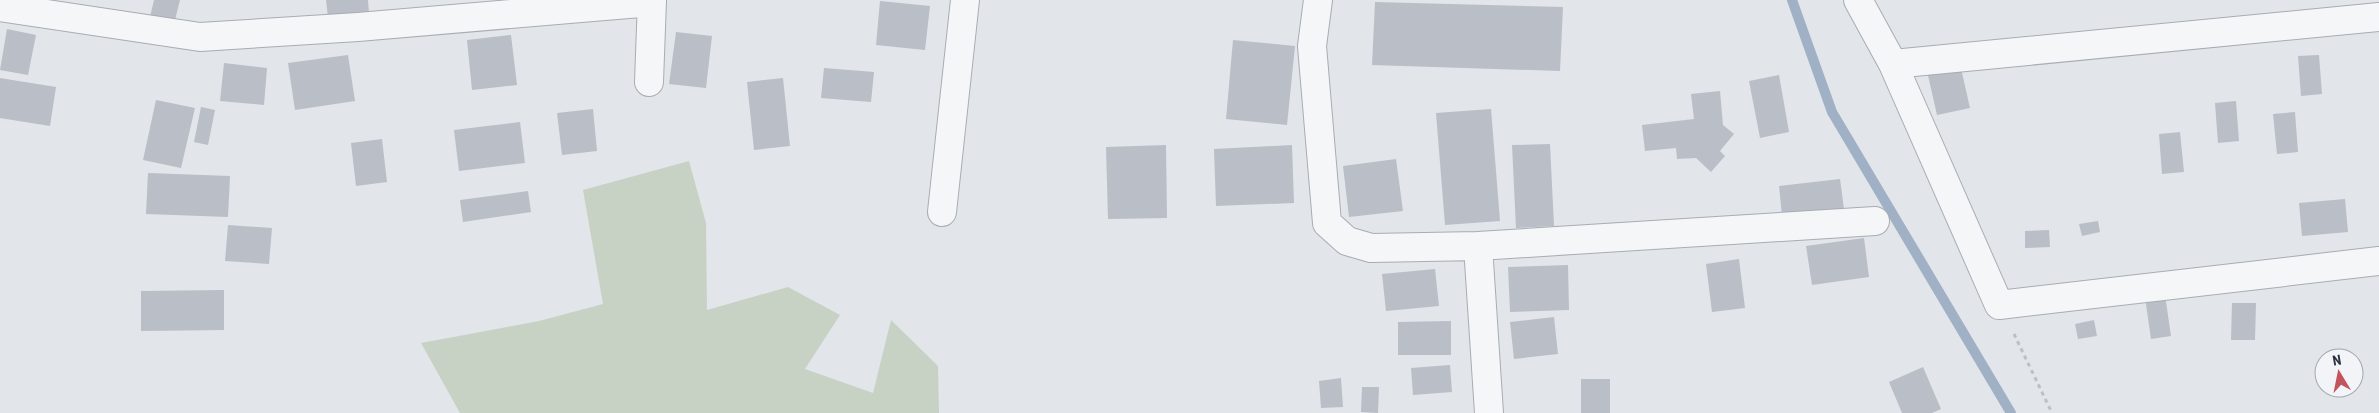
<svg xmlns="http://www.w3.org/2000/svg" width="2379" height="413" font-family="'Roboto Condensed',sans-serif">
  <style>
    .green { fill: #c7d2c4 }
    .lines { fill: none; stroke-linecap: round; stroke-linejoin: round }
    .stream { stroke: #a0b1c6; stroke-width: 10 }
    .building { fill: #babec6 }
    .minor-casing { stroke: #a8acb3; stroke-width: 30 }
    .path { stroke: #bdbfc4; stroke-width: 3; stroke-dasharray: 4 4; stroke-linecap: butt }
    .minor { stroke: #f5f6f8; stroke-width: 28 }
  </style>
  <rect width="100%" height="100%" fill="#e2e5e9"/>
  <!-- green -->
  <path class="green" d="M689 161 706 223 707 310 788 287 840 315 805 369 873 393 891 320 938 366 939 413H460L421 343 539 321 603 304 583 190Z"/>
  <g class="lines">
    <!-- stream -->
    <path class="stream" d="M1792 0 1832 112 2011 413"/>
  </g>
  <!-- building -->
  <path class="building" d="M154 0H180L174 24 150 17Z
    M326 0H368L369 13 328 18Z
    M880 1 930 6 925 50 876 45Z
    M1375 2 1563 7 1560 71 1372 65Z
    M7 29 36 35 28 75 0 70Z
    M676 32 712 36 706 88 669 84Z
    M511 35 517 85 472 90 467 40Z
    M1233 40 1295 46 1287 125 1226 119Z
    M348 55 355 101 295 110 288 63Z
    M2319 55 2322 94 2301 96 2298 56Z
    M224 63 267 68 264 105 220 101Z
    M1960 64 1970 108 1937 115 1927 71Z
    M824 68 874 72 871 102 821 98Z
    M1779 75 1789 132 1760 138 1749 81Z
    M0 78 56 87 50 126 0 118Z
    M783 78 790 146 754 150 747 82Z
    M1720 91 1723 125 1734 134 1720 151 1725 156 1711 172 1696 158 1677 159 1676 148 1645 151 1642 125 1694 119 1691 94Z
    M156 100 195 108 181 168 143 160Z
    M2236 101 2239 141 2218 143 2215 103Z
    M201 107 215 110 208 145 194 142Z
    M593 109 597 151 562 155 557 113Z
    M1491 109 1500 221 1445 225 1436 113Z
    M2295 112 2298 152 2277 154 2273 114Z
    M520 122 525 163 459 171 454 130Z
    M2180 132 2184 172 2162 174 2159 134Z
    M382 139 387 182 356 186 351 143Z
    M1550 144 1554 226 1516 228 1512 145Z
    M1166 145 1167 218 1108 219 1106 147Z
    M1292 145 1294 203 1216 206 1214 149Z
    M1396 159 1403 211 1349 217 1343 166Z
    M148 173 230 176 228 217 146 214Z
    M1840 179 1844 209 1782 216 1779 186Z
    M528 191 531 212 463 222 460 200Z
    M2345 199 2348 232 2302 236 2299 203Z
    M2098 221 2100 232 2082 236 2079 224Z
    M228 225 272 228 269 264 225 261Z
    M2049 230 2050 247 2025 248V231Z
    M1864 238 1869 277 1812 285 1806 246Z
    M1739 259 1745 308 1712 312 1706 264Z
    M1568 265 1569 310 1510 312 1508 267Z
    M1435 269 1439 306 1386 311 1382 274Z
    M224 290V330L141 331V291Z
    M2165 295 2171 336 2151 339 2145 297Z
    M2232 303H2256L2255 340H2231Z
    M1554 317 1558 354 1514 359 1510 322Z
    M2094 320 2097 336 2078 339 2075 324Z
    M1451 321V355H1398V322Z
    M1450 365 1452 392 1413 395 1411 368Z
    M1923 367 1941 409 1932 413H1902L1889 382Z
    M1341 378 1343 407 1321 408 1319 381Z
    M1581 379H1610V413H1581Z
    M1362 387H1379L1378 413 1361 412Z"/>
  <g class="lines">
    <!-- minor casing -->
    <g class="minor-casing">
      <path id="minor" d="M1318 0 1312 46 1327 223 1347 241 1371 248 1478 246 1875 221
        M1858 0 1893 64 1999 305 2379 261
        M0 7 200 37 358 27 652 2
        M1893 64 2379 17
        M649 82 652 0
        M942 212 965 0
        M1478 246 1489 413"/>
    </g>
    <!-- path -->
    <path class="path" d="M2014 334 2052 413"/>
    <!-- minor -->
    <use href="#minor" class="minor"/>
  </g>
  <!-- north arrow -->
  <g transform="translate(2339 373) rotate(350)"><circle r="24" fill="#f2f4f7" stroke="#a3a6ae"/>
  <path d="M0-4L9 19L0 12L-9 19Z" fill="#c3535d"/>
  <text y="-8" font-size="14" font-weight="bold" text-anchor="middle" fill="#2c3240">N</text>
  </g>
</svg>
